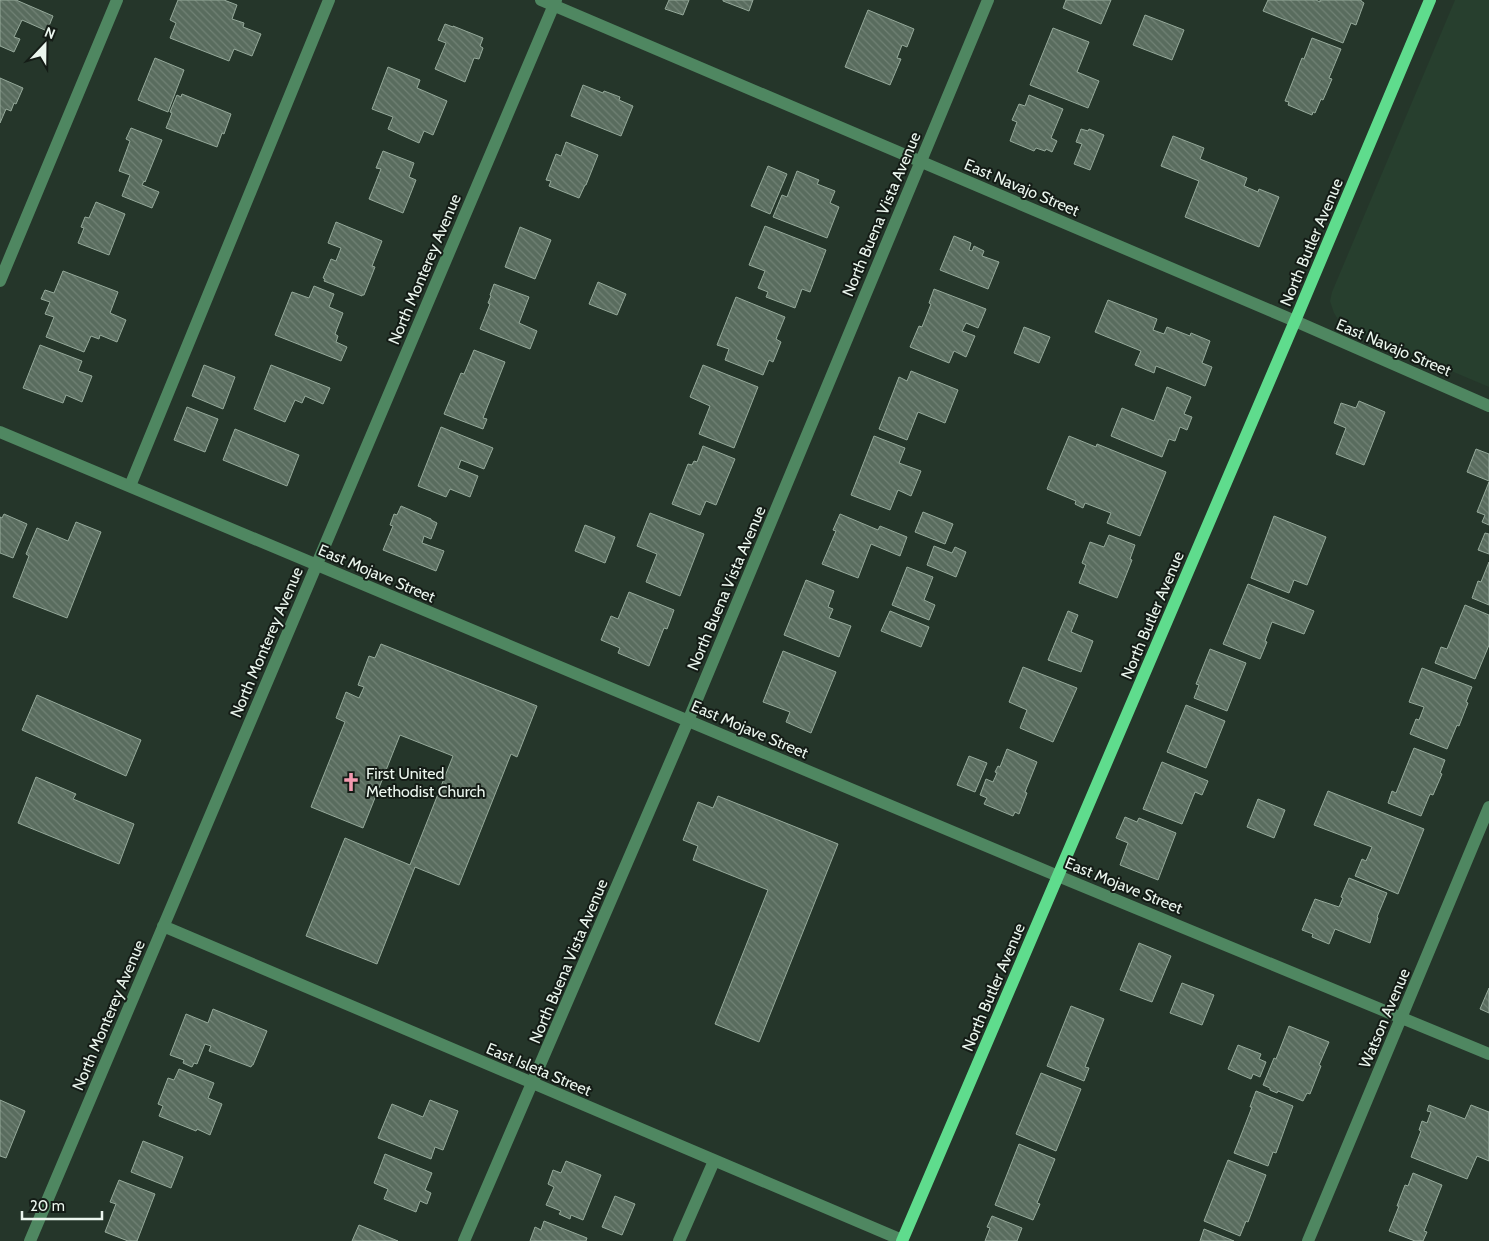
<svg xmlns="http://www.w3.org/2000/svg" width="1489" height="1241" font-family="Cabin,sans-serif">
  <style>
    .built { fill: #273f2e }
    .building { fill: url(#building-back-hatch); stroke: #95a99a }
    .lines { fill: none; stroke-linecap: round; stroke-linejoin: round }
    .minor { stroke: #4f8761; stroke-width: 12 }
    .major { stroke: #5fdc8d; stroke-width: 12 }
    .labels { text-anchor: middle; stroke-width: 4; stroke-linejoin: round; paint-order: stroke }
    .street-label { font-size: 16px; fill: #ebf6ee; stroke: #141c16 }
    .poi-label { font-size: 16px; fill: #ebf6ee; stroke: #141c16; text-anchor: start }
  </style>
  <defs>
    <pattern id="building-back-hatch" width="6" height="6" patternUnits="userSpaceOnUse" patternTransform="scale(1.25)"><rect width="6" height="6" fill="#596c5e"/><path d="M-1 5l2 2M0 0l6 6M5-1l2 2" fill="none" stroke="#718275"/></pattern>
  </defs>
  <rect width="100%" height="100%" fill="#25362a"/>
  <!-- built -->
  <path class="built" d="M1455 0H1489V387L1345 326 1339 321 1334 313 1330 301 1332 292Z"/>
  <!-- building -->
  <path class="building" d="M0 0H16L53 16 47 31 22 20 14 37 20 39 14 52 0 46Z
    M178 0H224L237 5 232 19 244 23 243 27 261 34 252 56 234 49 229 61 170 38 176 23 170 20Z
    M669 0H689L683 15 665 9Z
    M723 0H753L749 11 723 1Z
    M1066 0H1111L1101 24 1063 8Z
    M1268 0H1316L1320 2V0H1361V1L1364 3 1356 25 1351 23 1343 43 1263 11Z
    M868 10 914 29 907 47 902 45 897 58 901 59 890 85 845 67Z
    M1145 15 1184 30 1172 60 1133 45Z
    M445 24 453 27V26L483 38 480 46 483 48 479 59 474 58 465 82 435 69 446 43 438 40Z
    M1053 28 1089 42 1077 72 1099 81 1088 108 1030 85Z
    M1312 38 1341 49 1329 78 1332 79 1323 100 1321 99 1315 113 1313 112 1312 115 1288 105 1289 102 1285 101 1302 58 1304 59Z
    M155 58 184 70 168 112 138 100Z
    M388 67 420 80 417 88 447 101 433 135 424 131 419 143 388 129 393 117 372 109Z
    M0 78 23 88 16 104 14 103 11 111 6 109 0 123Z
    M583 85 603 93 604 91 620 97 619 100 633 106 621 136 571 116Z
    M182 94 231 114 224 134 222 133 217 147 166 128 172 113 170 112 177 95 181 97Z
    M1029 95 1063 109 1051 138 1057 141 1052 152 1046 149 1045 151 1036 148 1034 151 1010 141 1017 122 1012 120 1019 104 1025 106Z
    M131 128 162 140 145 182 144 181 142 185 159 192 152 208 122 196 130 175 119 171 130 141 126 139Z
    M1081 129 1088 131 1089 129 1104 135 1090 170 1074 164 1082 144 1076 142Z
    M1173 136 1204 148 1200 159 1247 178 1244 186 1258 192 1259 189 1279 197 1259 247 1185 217 1199 181 1161 166Z
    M566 142 598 155 586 185H585L579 198 549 186 551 181 546 180 556 154 561 156Z
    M383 151 414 163 409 177 416 180 403 213 369 199 381 169 376 168Z
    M768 166 787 174 770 214 751 206Z
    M797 171 819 180 817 184 835 191 830 203 839 207 827 238 773 217 782 195 787 197Z
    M96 202 125 214 109 255 78 243 84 228 81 227 85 217 89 218Z
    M336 222 382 241 372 266 375 267 364 295H362V296L324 281 325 279 323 278 331 259 336 261 341 248 328 243Z
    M765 226 826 250 810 292 802 289 795 308 766 297 768 292 758 288 765 271 749 265Z
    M520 227 551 240 535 279 505 267Z
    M954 236 971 243 969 250 972 251 974 246 984 251 982 256 999 262 988 289 940 270Z
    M63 271 118 292 110 313 126 320 117 342 100 335 99 339 91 336 84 352 46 337 54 317 45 314 50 302 41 299 45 290 54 293Z
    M598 282 626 294 617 315 589 304Z
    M494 284 529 297 519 323 537 331 530 349 480 329 490 304 488 303 491 296 490 295Z
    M314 286 334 294 329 307 343 313 335 334 338 336 336 342 347 347 341 361 275 335 292 292 309 298Z
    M934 289 986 309 978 328 966 323 962 331 975 336 966 357 954 351 949 363 910 347 919 326 922 327 931 304 929 303Z
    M736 297 785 317 776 339 781 342 773 362 769 360 763 375 725 360 729 349 717 345Z
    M1108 300 1157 319 1153 330 1164 334 1167 327 1190 336 1191 333 1210 341 1202 363 1212 367 1205 386 1156 366 1154 373 1135 365 1141 351 1095 332Z
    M1024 327 1050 337 1039 363 1014 353Z
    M40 345 82 361 78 371 92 376 82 402 66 395 63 403 23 388Z
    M474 350 505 362 483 418 487 419 483 429 444 414 461 373 464 374Z
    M204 365 235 377 223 409 192 396Z
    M271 365 330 388 323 404 305 396 302 403 295 400 285 422 254 409Z
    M703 365 758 387 734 448 699 434 710 406 690 397Z
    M911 371 958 390 945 423 918 412 907 440 879 429 899 377 907 381Z
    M1167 387 1191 397 1184 414 1192 417 1187 430 1180 427 1175 441 1169 439 1162 457 1111 436 1122 408 1154 421Z
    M1359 401 1385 412 1364 465 1336 454 1346 428 1334 423 1341 403 1356 408Z
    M187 407 218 419 205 452 174 440Z
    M441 427 493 448 484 469 461 460 458 468 478 476 470 497 450 489 446 497 418 486Z
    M235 429 299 455 287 486 223 460Z
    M874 436 905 448 899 463 921 471 911 496 898 490 890 510 851 495Z
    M1069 436 1096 447 1097 444 1166 472 1140 536 1107 523 1111 513 1085 503 1083 508 1075 504 1076 501 1047 489Z
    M703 446 735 459 716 505 706 501 700 515 672 504 688 464 692 465 694 461 697 462Z
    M1476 449 1489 454V481L1467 472Z
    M1489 482V525L1482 522 1485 515 1477 512Z
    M401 506 431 519V520L437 523 431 539 424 536 422 543 444 551 436 571 383 550 393 526 390 525 394 514 397 515Z
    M923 512 953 524 945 544 915 532Z
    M650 513 704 534 680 596 646 582 657 554 637 546Z
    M4 514 27 524 13 558 0 553V517L2 518Z
    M840 514 878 530 880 526 907 537 900 556 871 544 858 578 822 564 836 531 833 530Z
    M1274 516 1326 537 1307 585 1294 580 1289 593 1251 578Z
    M76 522 101 532 67 618 13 597 29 556 26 554 37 528 68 541Z
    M585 525 615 537 605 563 575 551Z
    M1485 533 1489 534V554L1478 550Z
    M1109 535 1135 545 1130 559 1132 560 1117 598 1079 583 1086 565 1082 563 1090 542 1104 547Z
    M934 546 952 553 955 547 966 552 956 577 927 565Z
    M1489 562V605L1472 598 1478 581 1481 582Z
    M907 567 933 577 924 600 935 605 929 620 892 605Z
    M806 580 834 591 828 607 833 609 829 618 851 626 839 657 784 635Z
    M1248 584 1314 611 1304 634 1272 622 1265 641 1267 642 1260 659 1223 644Z
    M629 592 674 610 667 629 664 628 649 666 618 653 620 648 601 640 611 616 618 619Z
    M1465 605 1489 615V645L1475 679 1435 663 1441 647 1447 649Z
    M890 611 929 627 921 647 881 631Z
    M1068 611 1078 615 1071 632 1093 641 1081 672 1048 660Z
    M381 644 537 706 517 757 511 754 459 885 415 867 377 964 306 936 345 838 410 865 453 756 400 735 363 828 311 807 345 722 336 718 346 692 359 698 364 687 358 685 369 656 375 658Z
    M1210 649 1246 663 1227 711 1194 698 1199 685 1196 684Z
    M783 651 836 672 811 733 786 722 790 712 763 702Z
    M1023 667 1077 688 1053 742 1020 728 1027 710 1009 702Z
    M1422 668 1472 687 1466 702 1468 703 1459 726 1457 725 1447 749 1410 734 1416 719 1419 720 1424 707 1409 702Z
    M37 695 141 740 126 776 22 730Z
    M1186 705 1225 721 1206 768 1167 752Z
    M1414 748 1445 760 1440 773 1442 774 1433 795 1430 794 1421 816 1388 803 1392 791 1396 793Z
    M1007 749 1037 762 1025 792 1027 793 1019 814 1015 812 1013 816 984 804 987 798 980 795 986 779 993 782 997 773 995 772 998 766 1000 767Z
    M969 756 987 763 975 792 957 785Z
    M1162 762 1208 781 1202 795 1195 792 1182 824 1143 809Z
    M36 777 76 794 73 799 134 824 119 864 18 823Z
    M1328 791 1424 829 1398 894 1355 876 1362 859 1366 861 1372 847 1314 825Z
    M718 796 838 844 759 1042 715 1024 768 890 693 860 698 846 683 840 698 802 713 808Z
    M1258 799 1285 810 1274 838 1247 827Z
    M1125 817 1137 822 1139 818 1176 833 1158 880 1120 865 1128 843 1116 838Z
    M1349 878 1387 893 1377 917 1378 918 1370 943 1335 929 1329 944 1312 937 1313 934 1302 930 1315 899 1339 907 1343 898 1341 897Z
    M1139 943 1171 956 1152 1002 1120 990Z
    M1182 983 1214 995 1202 1025 1170 1013Z
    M1489 988V1013L1480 1009Z
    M1071 1006 1104 1019 1085 1067 1089 1068 1084 1081 1047 1066Z
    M213 1009 267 1031 253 1065H252L251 1067 209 1051 211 1046 205 1044 197 1064 194 1063 192 1067 183 1063 184 1060 170 1055 186 1014 208 1023Z
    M1289 1026 1329 1042 1319 1065 1321 1066 1310 1094 1307 1093 1303 1101 1278 1091 1277 1093 1270 1090V1088L1263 1085 1274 1058 1276 1059Z
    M1238 1045 1261 1054 1259 1059 1266 1062 1260 1077 1253 1074 1251 1079 1228 1069Z
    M179 1069 214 1083 208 1098 222 1104 210 1135 197 1129 196 1131 159 1116 163 1106 158 1104 168 1078 174 1080Z
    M1041 1073 1081 1089 1056 1151 1016 1134Z
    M1256 1091 1293 1106 1276 1153 1273 1152 1268 1166 1234 1153 1252 1107H1250Z
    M0 1100 25 1111 6 1158 0 1156Z
    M430 1100 458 1111 443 1150 435 1147 431 1159 378 1138 392 1104 423 1117Z
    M1429 1105 1465 1119 1471 1105 1489 1112V1161L1477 1156 1467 1179 1411 1157 1421 1131 1419 1130 1422 1121 1427 1123 1431 1112 1427 1111Z
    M143 1141 183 1157 171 1188 131 1172Z
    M1019 1144 1055 1159 1037 1203 1040 1204 1033 1220 995 1205Z
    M385 1154 432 1173 425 1190 431 1193 427 1204 420 1201 416 1212 384 1199 388 1189 374 1183Z
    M1228 1160 1266 1175 1248 1222 1246 1221 1240 1236 1204 1221Z
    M566 1161 601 1175 583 1220 571 1215 570 1219 559 1214 561 1211 546 1205 554 1187 548 1184 553 1170 561 1173Z
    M1413 1173 1442 1185 1424 1231 1427 1232 1423 1241H1415L1389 1231 1399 1206H1397L1405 1185 1408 1186Z
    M119 1180 155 1194 137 1241H128L105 1232 116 1204 110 1202Z
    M615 1196 635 1204 622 1235 602 1227Z
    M992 1216 1022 1228 1017 1241H985L990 1228 987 1227Z
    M544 1221 587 1238 586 1241H530L535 1227 541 1230Z
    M359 1225 398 1241H352Z
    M1204 1229 1234 1241H1200Z"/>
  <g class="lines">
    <!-- minor -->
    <path class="minor" d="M541 0 1295 321 1489 406
      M0 281 117 0
      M0 432 1058 876 1489 1054
      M130 486 329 0
      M163 926 902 1240
      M30 1241 556 0
      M464 1241 688 721 988 0
      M679 1241 714 1161
      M1308 1241 1489 807"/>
    <!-- major -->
    <path class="major" d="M902 1241 1295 321 1430 0"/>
  </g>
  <!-- icons -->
  <defs>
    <g id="church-bare" transform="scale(1.5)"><path d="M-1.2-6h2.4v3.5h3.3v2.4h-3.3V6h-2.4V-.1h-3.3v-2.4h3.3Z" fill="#f29ab0" stroke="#141c16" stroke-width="2.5" paint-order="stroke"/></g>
  </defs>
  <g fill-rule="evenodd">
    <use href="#church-bare" x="351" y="782"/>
  </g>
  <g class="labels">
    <!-- street labels -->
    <g class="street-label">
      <text transform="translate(1022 187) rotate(23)" y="6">East Navajo Street</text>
      <text transform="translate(881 214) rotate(-67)" y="6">North Buena Vista Avenue</text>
      <text transform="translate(1311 242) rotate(-67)" y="6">North Butler Avenue</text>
      <text transform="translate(424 269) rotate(-67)" y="6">North Monterey Avenue</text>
      <text transform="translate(1394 347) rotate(23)" y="6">East Navajo Street</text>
      <text transform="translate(377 573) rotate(23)" y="6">East Mojave Street</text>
      <text transform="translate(726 588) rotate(-67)" y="6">North Buena Vista Avenue</text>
      <text transform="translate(1152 615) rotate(-67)" y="6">North Butler Avenue</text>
      <text transform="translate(266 642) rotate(-67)" y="6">North Monterey Avenue</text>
      <text transform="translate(750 729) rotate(23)" y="6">East Mojave Street</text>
      <text transform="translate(1124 885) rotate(22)" y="6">East Mojave Street</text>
      <text transform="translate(568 961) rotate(-67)" y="6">North Buena Vista Avenue</text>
      <text transform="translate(993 987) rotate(-67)" y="6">North Butler Avenue</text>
      <text transform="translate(108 1015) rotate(-67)" y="6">North Monterey Avenue</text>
      <text transform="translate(1384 1018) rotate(-67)" y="6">Watson Avenue</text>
      <text transform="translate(539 1069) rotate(23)" y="6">East Isleta Street</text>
    </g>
    <!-- poi labels -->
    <g class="poi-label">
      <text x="366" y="779">First United<tspan x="366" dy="18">Methodist Church</tspan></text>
    </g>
  </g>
  <!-- north arrow -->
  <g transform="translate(45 45) rotate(22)" stroke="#141c16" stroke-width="4" paint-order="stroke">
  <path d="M0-4L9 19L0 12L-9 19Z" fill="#ebf6ee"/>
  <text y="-8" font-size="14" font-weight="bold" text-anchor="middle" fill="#ebf6ee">N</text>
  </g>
  <!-- scale -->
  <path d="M22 1211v8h80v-8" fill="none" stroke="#ebf6ee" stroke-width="2.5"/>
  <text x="30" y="1211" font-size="15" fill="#ebf6ee" stroke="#141c16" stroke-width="4" paint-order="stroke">20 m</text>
</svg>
